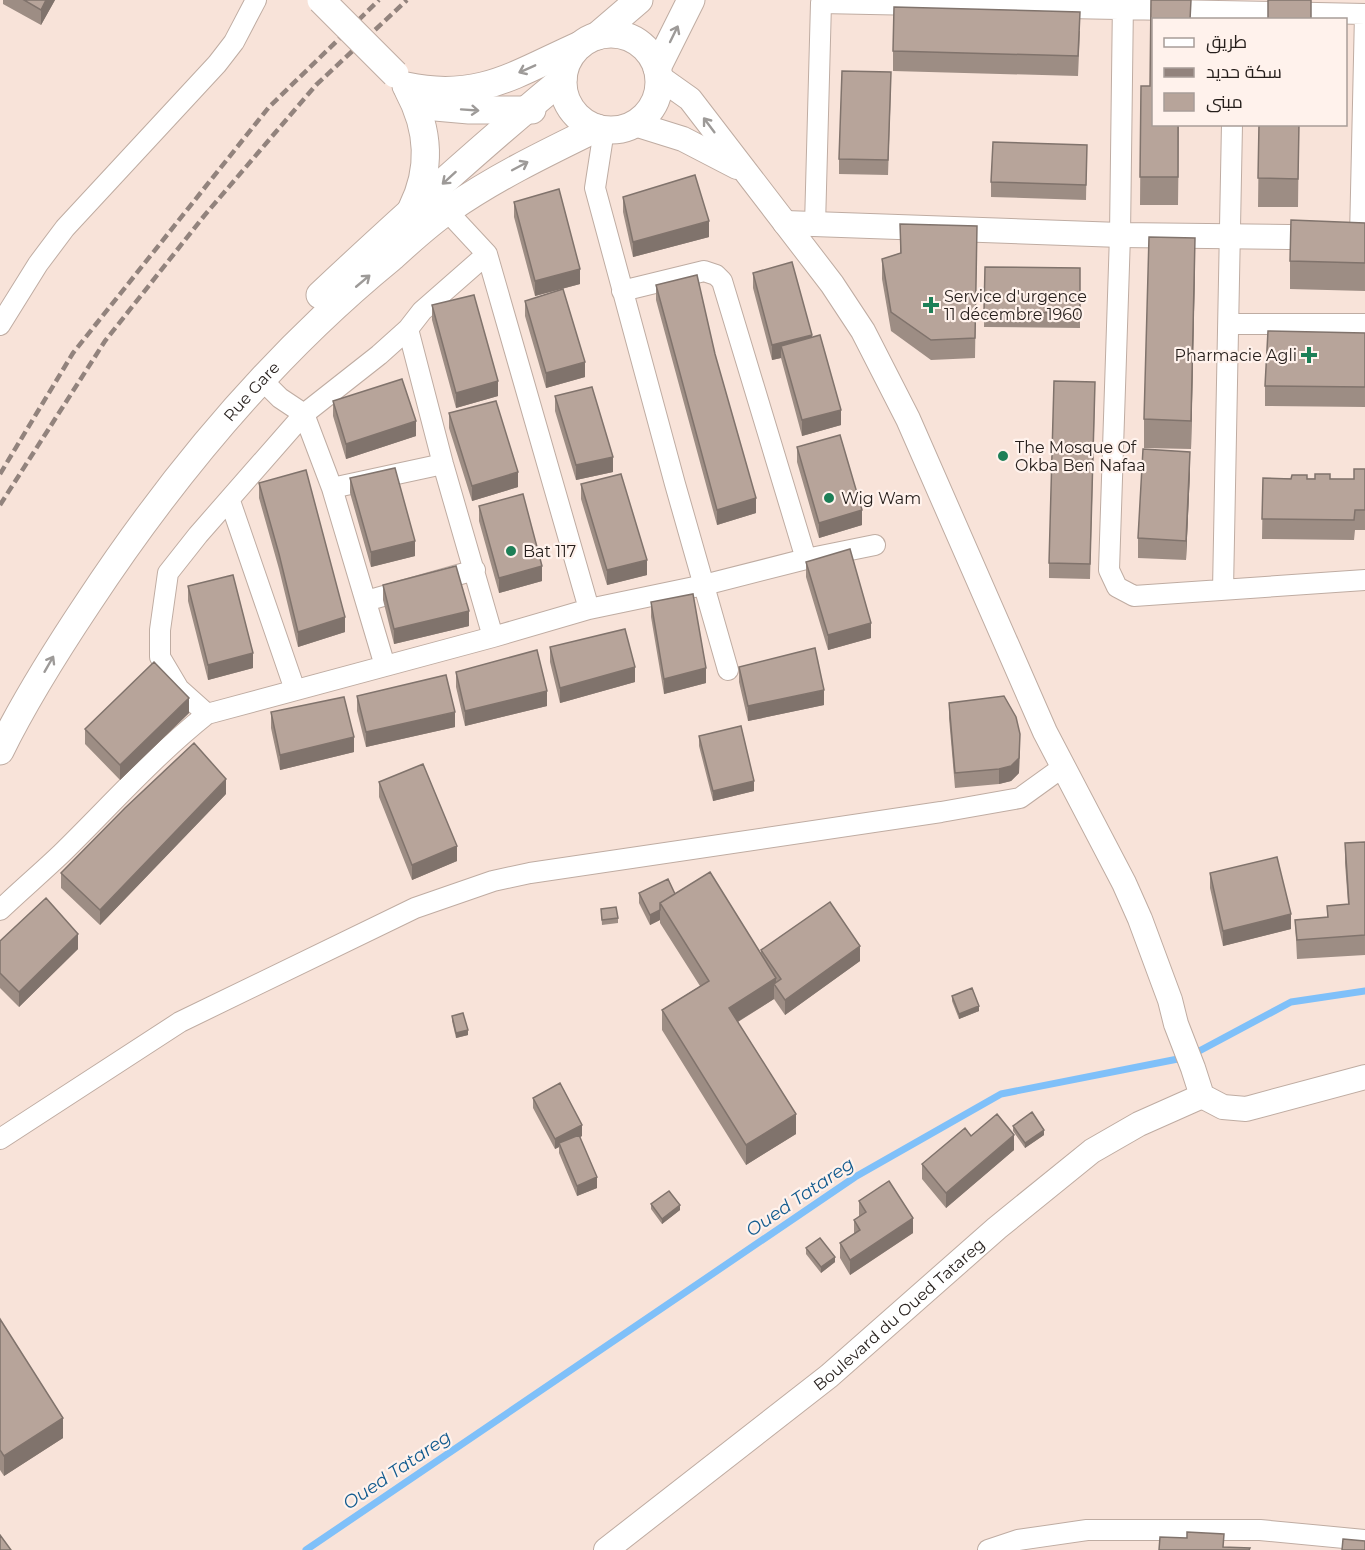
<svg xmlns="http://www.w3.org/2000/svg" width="1365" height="1550" font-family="Montserrat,Cairo,sans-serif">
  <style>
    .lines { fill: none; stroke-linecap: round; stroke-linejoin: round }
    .stream { stroke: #7fc0f9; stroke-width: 7 }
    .minor-casing { stroke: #bfaca2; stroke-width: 22 }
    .tertiary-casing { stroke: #bfaca2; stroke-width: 26 }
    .secondary-casing { stroke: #bfaca2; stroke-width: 29 }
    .minor { stroke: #fff; stroke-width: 20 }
    .tertiary { stroke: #fff; stroke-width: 24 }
    .secondary { stroke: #fff; stroke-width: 27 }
    .rail { stroke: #92837d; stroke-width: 4.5; stroke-dasharray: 9 4.5; stroke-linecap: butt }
    .secondary-bridge-casing { stroke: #bfaca2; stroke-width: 29; stroke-linecap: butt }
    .secondary-bridge { stroke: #fff; stroke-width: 27 }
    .wall { fill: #9d8d84 }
    .shaded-wall { fill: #80736c }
    .building { fill: #b7a49a; stroke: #80736c; stroke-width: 1.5 }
    .oneway { stroke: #9d9a98 }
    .poi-dot { fill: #1d7f57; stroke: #fff2ec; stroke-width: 2 }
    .labels { text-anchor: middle; stroke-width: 4.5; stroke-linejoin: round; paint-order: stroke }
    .poi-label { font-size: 16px; fill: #251e1b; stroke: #fff2ec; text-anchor: start }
    .street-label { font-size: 16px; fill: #251e1b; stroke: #fff2ec }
    .water-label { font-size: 18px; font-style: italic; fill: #125b8f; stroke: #fff2ec }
  </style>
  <rect width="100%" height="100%" fill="#f8e3d9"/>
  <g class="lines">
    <!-- stream -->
    <path class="stream" d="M306 1550 855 1177 1001 1094 1188 1057 1291 1002 1365 991"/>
    <!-- minor casing -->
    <g class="minor-casing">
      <path id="minor" d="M1123 0 1120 235 1109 570 1117 587 1134 596 1365 580
        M604 130 595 188 675 484 728 670
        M447 211 487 254 589 609
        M815 225 821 3 1365 14
        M1360 237 1365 14
        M487 254 422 311 408 329 443 464 493 637
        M622 291 704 271 716 275 722 281 806 559
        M1229 324H1365
        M0 325 38 264 65 228 217 64 234 42 256 0
        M261 379 280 398 304 414 332 488 385 666
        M332 488 443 464
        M230 501 295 690
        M1223 590 1232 124
        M366 601 475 570
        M207 714 179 689 160 657V630L168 573 198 535 304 414 379 355 408 329
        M0 910C20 891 41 873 61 854 110 806 152 758 207 714L493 637 589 609 704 585 806 559 875 545
        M0 1139 180 1022 415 908 493 881 530 873 941 812 1020 798 1063 767
        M988 1550 1018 1540 1087 1530H1260L1365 1540"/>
    </g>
    <!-- tertiary casing -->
    <g class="tertiary-casing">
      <g id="tertiary">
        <path d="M659 77 690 99 832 284 863 331 908 419 1045 732 1124 883 1140 919 1170 1000 1176 1024 1193 1068 1202 1096 1223 1107 1246 1109 1365 1077"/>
        <path d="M635 124 683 139 737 167"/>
        <path d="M785 223 1120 235 1365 238"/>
        <path id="s1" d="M606 1550 829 1376 997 1228 1092 1151 1139 1124 1202 1096"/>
      </g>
    </g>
    <!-- secondary casing -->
    <g class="secondary-casing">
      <g id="secondary">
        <circle cx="611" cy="82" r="48"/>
        <path d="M597 36 639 0"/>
        <path d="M657 68 691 0"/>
        <path d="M406 86C478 102 517 73 580 45"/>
        <path d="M408 90C429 129 432 168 412 208"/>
        <path d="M424 106 469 110H532"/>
        <path d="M320 295C399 221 479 148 563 79"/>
        <path id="s2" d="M0 751C25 700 56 651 88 603 173 474 271 356 391 258 410 241 429 223 450 209 496 177 546 153 597 128"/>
      </g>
    </g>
    <!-- minor -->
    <use href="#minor" class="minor"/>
    <!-- tertiary -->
    <use href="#tertiary" class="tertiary"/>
    <!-- secondary -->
    <use href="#secondary" class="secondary"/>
    <!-- rail -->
    <path class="rail" d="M0 474 73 353 269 107 379 0
      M0 505 105 341 204 216 316 85 407 0"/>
    <!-- secondary-bridge casing -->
    <g class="secondary-bridge-casing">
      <path id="secondary-bridge" d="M321 0 395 74"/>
    </g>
    <!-- secondary-bridge -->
    <use href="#secondary-bridge" class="secondary-bridge"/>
  </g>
  <!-- wall -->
  <path class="wall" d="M3 0H55L41 25 3 4Z
    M1154 20 1179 124 1178 205H1140L1141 86H1150Z
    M1080 31 1078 76 893 71V51Z
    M891 87 888 175 839 174V159Z
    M1259 124H1299L1298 207H1258Z
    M1087 145 1086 200 991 197V182Z
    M623 197 709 237 633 257 623 212Z
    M514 202 580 284 535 296 514 217Z
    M1365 223V291L1290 289V261Z
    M900 224 977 226 975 358 931 360 891 331 882 279V259L900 253Z
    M1195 266 1191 449 1144 448V419Z
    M985 267 1080 268V328L984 327Z
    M753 273 812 337 841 425 802 436 781 358 772 360 753 288Z
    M656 285 715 354 756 513 717 525 656 300Z
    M525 301 585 377 546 388 525 316Z
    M432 305 498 396 456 408 432 320Z
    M1365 333V407L1265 406V386Z
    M555 396 613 472 576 480 555 411Z
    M1095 397 1090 579 1049 578V563Z
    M333 401 416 436 346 459 333 416Z
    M449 413 518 487 472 501 449 428Z
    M797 447 862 525 819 538 797 462Z
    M1365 469V530H1355L1354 540 1262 539 1263 478 1354 479Z
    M1190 472 1186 560 1138 558V538Z
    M350 478 415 556 371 567 350 493Z
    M259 483 345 632 298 647 279 569 259 498Z
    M581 484 647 575 607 585 581 499Z
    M479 506 542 581 499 593 479 521Z
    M806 562 871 638 828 650 806 577Z
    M383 585 469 626 394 644 383 600Z
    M188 586 253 668 208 680 188 601Z
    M651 602 706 683 664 694 651 617Z
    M550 647 635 682 560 703 550 662Z
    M739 667 824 705 748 721 739 682Z
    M456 672 547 706 465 726 456 687Z
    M357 696 455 727 366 747 357 711Z
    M949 703 1020 749 1019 773 1011 781 999 784 955 788 949 718Z
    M271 712 354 752 280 770 271 728Z
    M189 713 120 780 85 744V729Z
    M699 736 754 791 713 801 699 746Z
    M379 782 457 861 412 880 379 797Z
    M226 794 100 925 61 888V873Z
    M1365 842V955L1297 959 1295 920 1327 917V906L1348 904 1345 863V843Z
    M1210 873 1291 929 1223 946 1210 888Z
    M639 893 675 894 761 954V950L860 961 785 1015 774 999 738 1022 796 1134 746 1165 662 1030V1010L700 986 660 923V920L650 925 639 903Z
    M601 909 618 918V923L602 925Z
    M0 941 78 949 19 1007 0 988Z
    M952 996 979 1011 959 1019 952 1001Z
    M452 1016 468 1035 456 1038 452 1021Z
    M533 1098 582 1136 580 1137 597 1188 577 1196 559 1153V1147L555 1149 533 1108Z
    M1013 1126 1044 1135 1025 1148 1013 1131Z
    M971 1136 1014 1150 946 1208 922 1179V1164Z
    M859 1201 913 1233 850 1275 840 1258V1243L854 1234V1220L859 1217Z
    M651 1204 680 1210 662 1224 651 1209Z
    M806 1248 835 1262 821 1273 806 1254Z
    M0 1319 63 1438 4 1476 0 1470Z"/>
  <!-- shaded-wall -->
  <path class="shaded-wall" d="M46 0H55L41 25V10Z
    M709 221V237L633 257V242Z
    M1195 238V266L1191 449V421Z
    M580 269V284L535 296V281Z
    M812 335V350L781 346V358L772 360V345Z
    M585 362V377L546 388V373Z
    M498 381V396L456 408V393Z
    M841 410V425L802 436V420Z
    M416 421V436L346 459V444Z
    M1190 452V472L1186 560V541Z
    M613 457V472L576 480V465Z
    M518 472V487L472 501V486Z
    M756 498V513L717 525V510Z
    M862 510V525L819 538V523Z
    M415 541V556L371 567V552Z
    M647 560V575L607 585V570Z
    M542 566V581L499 593V578Z
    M469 611V626L394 644V629Z
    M345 617V632L298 647V632Z
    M871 623V638L828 650V635Z
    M253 653V668L208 680V665Z
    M635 667V682L560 703V688Z
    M706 668V683L664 694V679Z
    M824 690V705L748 721V706Z
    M547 691V706L465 726V711Z
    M189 698V713L120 780V765Z
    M455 712V727L366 747V732Z
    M1020 734 1019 773 1011 781 999 784V769Z
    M354 737V752L280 770V755Z
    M226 779V794L100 925V910Z
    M754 781V791L713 801V791Z
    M457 846V861L412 880V865Z
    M660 910V920L650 925V915Z
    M1291 914V929L1223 946V931Z
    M78 934V949L19 1007V992Z
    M860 946V961L785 1015V1000Z
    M776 978V987L774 984V999L729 1027V1008Z
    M979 1006V1011L959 1019V1014Z
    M468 1030V1035L456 1038V1033Z
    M796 1114V1134L746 1165V1145Z
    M582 1125V1136L561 1147 559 1143V1147L555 1149V1139Z
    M1044 1130V1135L1025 1148V1143Z
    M1014 1135V1150L946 1208V1193Z
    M597 1177V1188L577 1196V1186Z
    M680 1205V1210L662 1224V1219Z
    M913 1218V1233L850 1275V1260Z
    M835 1257V1262L821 1273V1267Z
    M63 1418V1438L4 1476V1456Z"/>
  <!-- building -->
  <path class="building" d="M24 0H46L41 10Z
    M1151 0H1191L1190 20H1154V124H1178V177H1140L1141 86H1150Z
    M1268 0H1311V20H1268Z
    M894 7 1080 12 1078 56 893 51Z
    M842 71 891 72 888 160 839 159Z
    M1259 124H1299L1298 179 1258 178Z
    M993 142 1087 145 1086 185 991 182Z
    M695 175 709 221 633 242 623 197Z
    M559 189 580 269 535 281 514 202Z
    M1291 220 1365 223V263L1290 261Z
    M900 224 977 226 975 338 931 340 891 312 882 259 901 253Z
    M1149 237 1195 238 1191 421 1144 419Z
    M792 262 812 335 772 345 753 273Z
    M985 267 1080 268V313L984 312Z
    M697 275 715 354 756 498 717 510 656 285Z
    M563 289 585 362 546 373 525 301Z
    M474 295 498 381 456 393 432 305Z
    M1268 331 1365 333V387L1265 386Z
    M820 335 841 410 802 420 781 346Z
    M402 379 416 421 346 444 333 401Z
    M1054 381 1095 382 1090 564 1049 563Z
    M592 387 613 457 576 465 555 396Z
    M496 401 518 472 472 486 449 413Z
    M840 435 862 510 819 523 797 447Z
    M1143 449 1190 452 1186 541 1138 538Z
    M395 468 415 541 371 552 350 478Z
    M1354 469H1365V510H1355L1354 520 1262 519 1263 478 1291 479 1292 475H1307V479H1315V474H1330V479H1354Z
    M306 470 345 617 298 632 279 554 259 483Z
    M621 474 647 560 607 570 581 484Z
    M523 494 542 566 499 578 479 506Z
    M850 549 871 623 828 635 806 562Z
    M456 566 469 611 394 629 383 585Z
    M233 575 253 653 208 665 188 586Z
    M693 594 706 668 664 679 651 602Z
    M625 629 635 667 560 688 550 647Z
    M815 648 824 690 748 706 739 667Z
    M537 650 547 691 465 711 456 672Z
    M154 662 189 698 120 765 85 729Z
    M446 675 455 712 366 732 357 696Z
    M1004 696 1016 717 1020 734 1019 758 1011 766 999 769 955 773 949 703Z
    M344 697 354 737 280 755 271 712Z
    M741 726 754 781 713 791 699 736Z
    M194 743 226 779 100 910 61 873 125 808Z
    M423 764 457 846 412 865 379 782Z
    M1365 842V935L1297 940 1295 920 1328 917 1327 906 1349 904 1345 843Z
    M1277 857 1291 914 1223 931 1210 873Z
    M710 872 776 978 729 1008 796 1114 746 1145 662 1010 709 981 660 903Z
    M668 879 675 894 660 903V910L650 915 639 893Z
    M46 898 78 934 19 992 0 973V941Z
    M830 902 860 946 785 1000 774 984 781 979 761 950Z
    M616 907 618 918 602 920 601 909Z
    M972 988 979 1006 959 1014 952 996Z
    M463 1013 468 1030 456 1033 452 1016Z
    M560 1083 582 1125 555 1139 533 1098Z
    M1032 1112 1044 1130 1025 1143 1013 1126Z
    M997 1114 1014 1135 946 1193 922 1164 965 1128 971 1136Z
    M579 1135 597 1177 577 1186 559 1143Z
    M889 1181 913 1218 850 1260 840 1243 860 1230 854 1220 866 1212 859 1201Z
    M669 1191 680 1205 662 1219 651 1204Z
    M820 1238 835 1257 821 1267 806 1248Z
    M0 1319 63 1418 4 1456 0 1450Z
    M1187 1532 1224 1534 1223 1547 1250 1548 1249 1550H1159L1160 1537 1187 1538Z
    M0 1535 11 1550H0Z
    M1343 1539 1365 1541V1550H1342Z"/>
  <!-- one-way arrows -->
  <defs><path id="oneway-shaft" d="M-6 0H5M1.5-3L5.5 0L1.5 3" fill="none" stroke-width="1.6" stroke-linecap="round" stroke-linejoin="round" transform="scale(1.5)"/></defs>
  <g class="oneway">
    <use href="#oneway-shaft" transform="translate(674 34) rotate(-64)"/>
    <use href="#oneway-shaft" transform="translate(527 69) rotate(156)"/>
    <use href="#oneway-shaft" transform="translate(470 110) rotate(4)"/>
    <use href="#oneway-shaft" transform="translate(709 125) rotate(-127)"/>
    <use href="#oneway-shaft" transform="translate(520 166) rotate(-28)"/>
    <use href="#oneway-shaft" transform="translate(449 178) rotate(138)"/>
    <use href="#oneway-shaft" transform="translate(363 281) rotate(-40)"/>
    <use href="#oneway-shaft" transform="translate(49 664) rotate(-60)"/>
  </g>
  <!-- markers -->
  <g class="poi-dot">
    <path d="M928 296h6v6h6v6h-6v6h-6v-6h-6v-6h6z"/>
    <path d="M1306 346h6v6h6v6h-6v6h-6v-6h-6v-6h6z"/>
    <circle cx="1003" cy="456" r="6"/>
    <circle cx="829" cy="498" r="6"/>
    <circle cx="511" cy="551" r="6"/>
  </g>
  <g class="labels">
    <!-- poi labels -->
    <g class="poi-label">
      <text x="944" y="302">Service d'urgence<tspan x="944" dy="18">11 décembre 1960</tspan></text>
      <text x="1297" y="361" text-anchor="end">Pharmacie Agli</text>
      <text x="1015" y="453">The Mosque Of<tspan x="1015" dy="18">Okba Ben Nafaa</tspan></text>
      <text x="841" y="504">Wig Wam</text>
      <text x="523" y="557">Bat 117</text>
    </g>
    <!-- street labels -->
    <g class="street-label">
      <text dy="6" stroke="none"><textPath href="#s2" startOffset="440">Rue Gare</textPath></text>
      <text dy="6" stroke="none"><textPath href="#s1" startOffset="376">Boulevard du Oued Tatareg</textPath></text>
    </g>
    <!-- water labels -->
    <g class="water-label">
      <text transform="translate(800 1197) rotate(-34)" y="6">Oued Tatareg</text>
      <text transform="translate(397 1470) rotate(-34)" y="6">Oued Tatareg</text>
    </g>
  </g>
  <!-- legend -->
  <rect x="1152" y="18" width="195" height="108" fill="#fff2ec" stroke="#a89d98" stroke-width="1.5"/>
  <rect x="1164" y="38" width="30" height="9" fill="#ffffff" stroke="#a89d98" stroke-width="1.5"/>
  <text x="1206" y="48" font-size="18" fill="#251e1b">طريق</text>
  <rect x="1164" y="68" width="30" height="9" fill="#92837d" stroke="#a89d98" stroke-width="1.5"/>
  <text x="1206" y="78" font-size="18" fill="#251e1b">سكة حديد</text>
  <rect x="1164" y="93" width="30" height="18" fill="#b7a49a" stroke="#a89d98" stroke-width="1.5"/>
  <text x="1206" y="108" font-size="18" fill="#251e1b">مبنى</text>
</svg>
